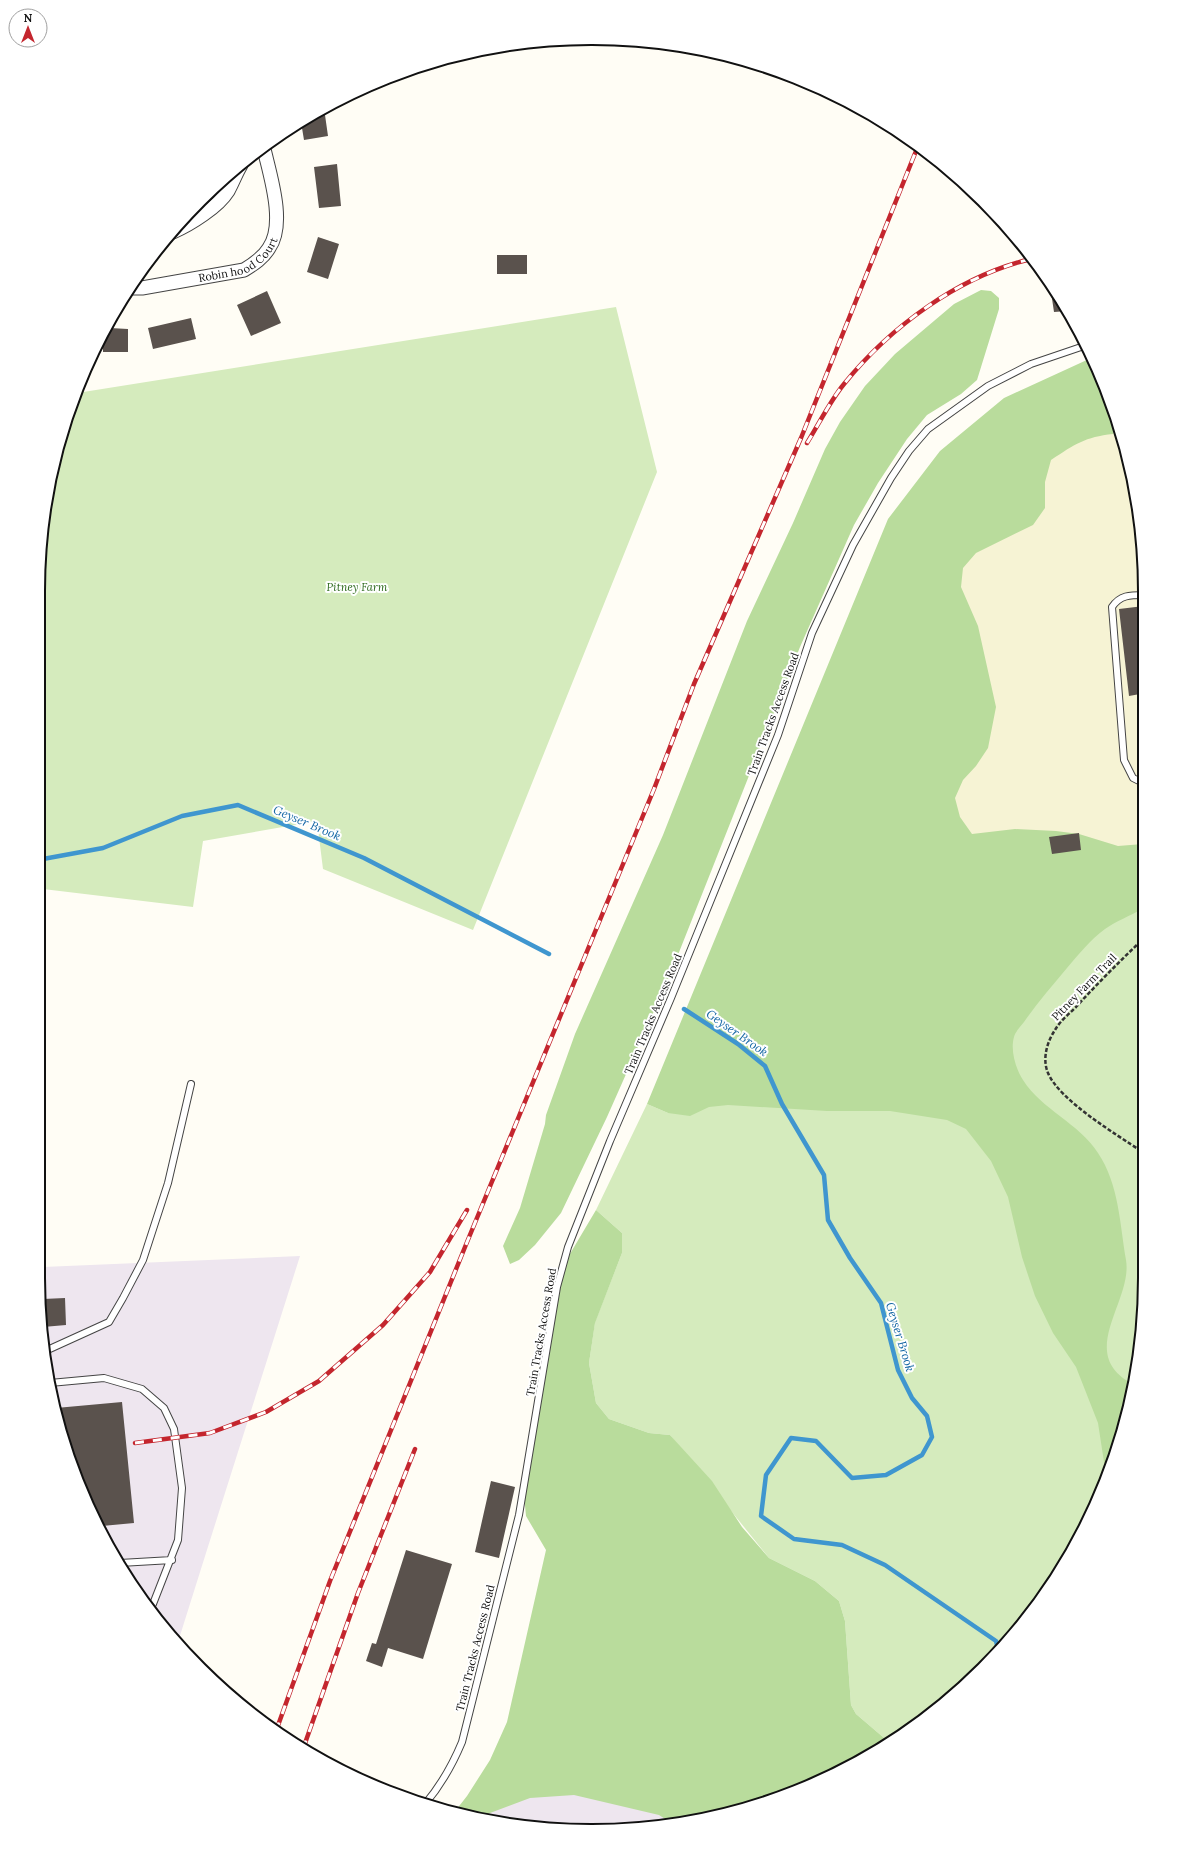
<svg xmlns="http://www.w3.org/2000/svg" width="1183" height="1869" font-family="Lora,serif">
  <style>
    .industrial { fill: #eee6ef }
    .farmland { fill: #f6f3d4 }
    .green { fill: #d5ebbd }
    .forest { fill: #b9dc9c }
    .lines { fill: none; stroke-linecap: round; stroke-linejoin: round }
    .stream { stroke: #3f96cf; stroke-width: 4.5 }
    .building { fill: #5a524d }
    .service-casing { stroke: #444; stroke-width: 8 }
    .minor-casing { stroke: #444; stroke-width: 15 }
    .path { stroke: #333; stroke-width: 2.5; stroke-dasharray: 4 2; stroke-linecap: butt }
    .service { stroke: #fff; stroke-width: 6 }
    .minor { stroke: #fff; stroke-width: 13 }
    .rail-casing { stroke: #c4262e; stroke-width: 4.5 }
    .rail { stroke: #fff; stroke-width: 3; stroke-dasharray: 9; stroke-linecap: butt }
    .labels { text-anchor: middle; stroke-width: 4; stroke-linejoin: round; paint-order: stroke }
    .street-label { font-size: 11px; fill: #111; stroke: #fff }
    .park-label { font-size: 11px; font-style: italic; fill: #2f6b1f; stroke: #fff }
    .water-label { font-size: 12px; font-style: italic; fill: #1768a6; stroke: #fff }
    .rim { fill: none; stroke: #111; stroke-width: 2 }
  </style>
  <rect width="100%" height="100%" fill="#fffdf5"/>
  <!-- industrial -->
  <path class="industrial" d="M300 1256 206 1553 178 1642 131 1585 67 1455 43 1350V1267Z
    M515 1755 735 1812 664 1826 556 1830 474 1814Z"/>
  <!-- farmland -->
  <path class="farmland" d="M1099 383 1126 448 1144 555 1142 888 751 926 916 537Z"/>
  <!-- green -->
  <path class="green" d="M616 307 657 472 473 930 323 869 317 821 203 841 193 907 43 889V519L77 393Z
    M1142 888 1140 1350 1103 1490 1030 1615 957 1693 899 1738 890 1743 856 1714 851 1705 845 1621 839 1601 815 1581 769 1558 670 1435 649 1433 609 1419 596 1403 589 1363 595 1322 622 1253V1233L596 1210 647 1104 668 1113Z"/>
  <!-- forest -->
  <path class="forest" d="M981 290 991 291 999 298V309L977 380 961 394 927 415 907 439 878 483 854 525 800 647 670 975 607 1117 561 1213 535 1245 519 1260 510 1264 503 1246 520 1208 545 1124 546 1115 575 1034 663 835 747 621 793 523 825 449 840 422 865 386 895 354 954 304Z
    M1089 359 1116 425 1113 434C1085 437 1075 444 1051 460L1045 482V508L1033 525 976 553 963 568 961 587 978 626 996 707 988 748 976 766 963 780 955 798 960 817 972 834 1015 829 1056 831 1079 834 1118 846 1143 844 1142 909C1130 916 1116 921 1105 929 1090 940 1079 954 1067 968 1052 986 1037 1003 1024 1022 1021 1026 1015 1032 1014 1037 1010 1051 1016 1069 1023 1080 1042 1110 1079 1123 1098 1153 1119 1184 1120 1225 1126 1260 1133 1301 1076 1353 1131 1383L1108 1470 1104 1462 1098 1423 1076 1367 1053 1333 1035 1296 1022 1257 1008 1197 991 1161 966 1129 947 1120 890 1111H827L728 1105 709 1107 690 1116 668 1113 647 1104 888 519 940 451 1004 398Z
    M596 1210 622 1233V1253L595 1323 589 1363 596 1403 609 1419 649 1433 670 1435 712 1481 742 1527 769 1558 815 1581 839 1601 845 1621 851 1705 856 1714 890 1743 804 1789 735 1812 673 1824 659 1815 574 1795 530 1798 490 1813 486 1816 456 1810 467 1796 490 1760 507 1722 546 1550 526 1516 524 1495 549 1309 561 1269Z"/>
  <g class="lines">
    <!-- stream -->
    <path class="stream" d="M43 859 103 848 182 816 238 805 364 858 549 954
      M684 1009 738 1044 765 1066 782 1104 824 1175 828 1220 850 1258 881 1303 898 1370 912 1398 927 1416 932 1437 922 1455 886 1475 852 1478 816 1441 791 1438 766 1475 761 1516 794 1539 842 1545 885 1565 996 1641 998 1649"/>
  </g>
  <!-- building -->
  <path class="building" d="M324 108 328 136 304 140 301 122Z
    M337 164 341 206 319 208 314 167Z
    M318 237 339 244 328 279 307 272Z
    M497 255H527V274H497Z
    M267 291 281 323 251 336 237 305Z
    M1054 291V292L1068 311 1054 312 1051 292Z
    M191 318 196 339 153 349 148 328Z
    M110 328 128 329V352H103V340Z
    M1144 606 1143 712H1142L1140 694 1129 696 1119 609Z
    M1079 833 1081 850 1052 854 1049 837Z
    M65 1298 66 1325 43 1327V1299Z
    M122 1402 134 1523 102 1526 67 1455 56 1408Z
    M491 1481 515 1487 499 1558 475 1552Z
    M406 1550 452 1564 423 1659 388 1648 382 1667 366 1661 372 1643 376 1644Z"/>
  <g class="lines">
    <!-- service casing -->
    <g class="service-casing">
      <path id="service" d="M1143 783 1133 778 1124 760 1112 607C1120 595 1130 595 1144 595
        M43 1352 109 1322 123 1298 143 1260 168 1183 191 1084
        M50 1383 104 1378 142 1389 164 1408 174 1429 182 1488 178 1540 153 1604 149 1607
        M120 1563 172 1560
        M425 1804C442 1784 452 1766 462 1742L519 1515 557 1287 568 1247 610 1141 671 998 778 735 812 633 853 545 891 478 909 451 928 429 988 386 1031 364 1084 346"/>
    </g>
    <!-- minor casing -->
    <g class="minor-casing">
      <g id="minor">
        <path d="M173 232C191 224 218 207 228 191 233 182 236 173 241 165"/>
        <path id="s1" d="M133 288H142L244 270C254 264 263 258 269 248 286 224 270 175 264 149"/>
      </g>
    </g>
    <!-- path -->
    <path class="path" d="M1141 1151C1116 1134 1060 1101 1048 1073 1042 1059 1047 1042 1055 1030 1060 1021 1069 1014 1076 1007 1097 984 1119 962 1142 940"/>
    <!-- service -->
    <use href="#service" class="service"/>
    <!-- minor -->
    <use href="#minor" class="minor"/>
    <!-- rail casing -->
    <g class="rail-casing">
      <path id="rail" d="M807 443C819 424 830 401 844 384 890 327 959 276 1031 259
        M135 1443 210 1433 266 1412 319 1381 383 1325 430 1272 467 1210
        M276 1731 330 1581 465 1247 654 789 694 684 801 438 918 146
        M303 1749 358 1593 415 1449"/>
    </g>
    <!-- rail -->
    <use href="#rail" class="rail"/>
  </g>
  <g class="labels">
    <!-- street labels -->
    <g class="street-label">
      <text dy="4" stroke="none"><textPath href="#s1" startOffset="112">Robin hood Court</textPath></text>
      <text transform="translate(773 714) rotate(-70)" y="4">Train Tracks Access Road</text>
      <text transform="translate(1084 987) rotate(-46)" y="4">Pitney Farm Trail</text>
      <text transform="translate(653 1014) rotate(-67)" y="4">Train Tracks Access Road</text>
      <text transform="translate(541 1332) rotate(-80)" y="4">Train Tracks Access Road</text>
      <text transform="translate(475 1648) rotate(-76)" y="4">Train Tracks Access Road</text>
    </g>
    <!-- park labels -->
    <g class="park-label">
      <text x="357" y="591">Pitney Farm</text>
    </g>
    <!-- water labels -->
    <g class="water-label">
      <text transform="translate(307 823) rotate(23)" y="4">Geyser Brook</text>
      <text transform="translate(737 1033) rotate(35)" y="4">Geyser Brook</text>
      <text transform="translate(900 1337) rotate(73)" y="4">Geyser Brook</text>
    </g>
  </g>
  <!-- crop -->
  <path d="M0 0H1183V1869H0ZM591 45H592A546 546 0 0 1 1138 591V1278A546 546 0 0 1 592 1824H591A546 546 0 0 1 45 1278V591A546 546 0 0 1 591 45Z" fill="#fff" fill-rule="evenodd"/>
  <path class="rim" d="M591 45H592A546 546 0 0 1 1138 591V1278A546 546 0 0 1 592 1824H591A546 546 0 0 1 45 1278V591A546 546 0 0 1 591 45Z"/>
  <!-- north arrow -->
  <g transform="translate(28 28)"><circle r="19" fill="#ffffff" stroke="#a0a0a0"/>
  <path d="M0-3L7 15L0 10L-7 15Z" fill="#c4262e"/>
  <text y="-6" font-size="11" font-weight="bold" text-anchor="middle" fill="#111111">N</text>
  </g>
</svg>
